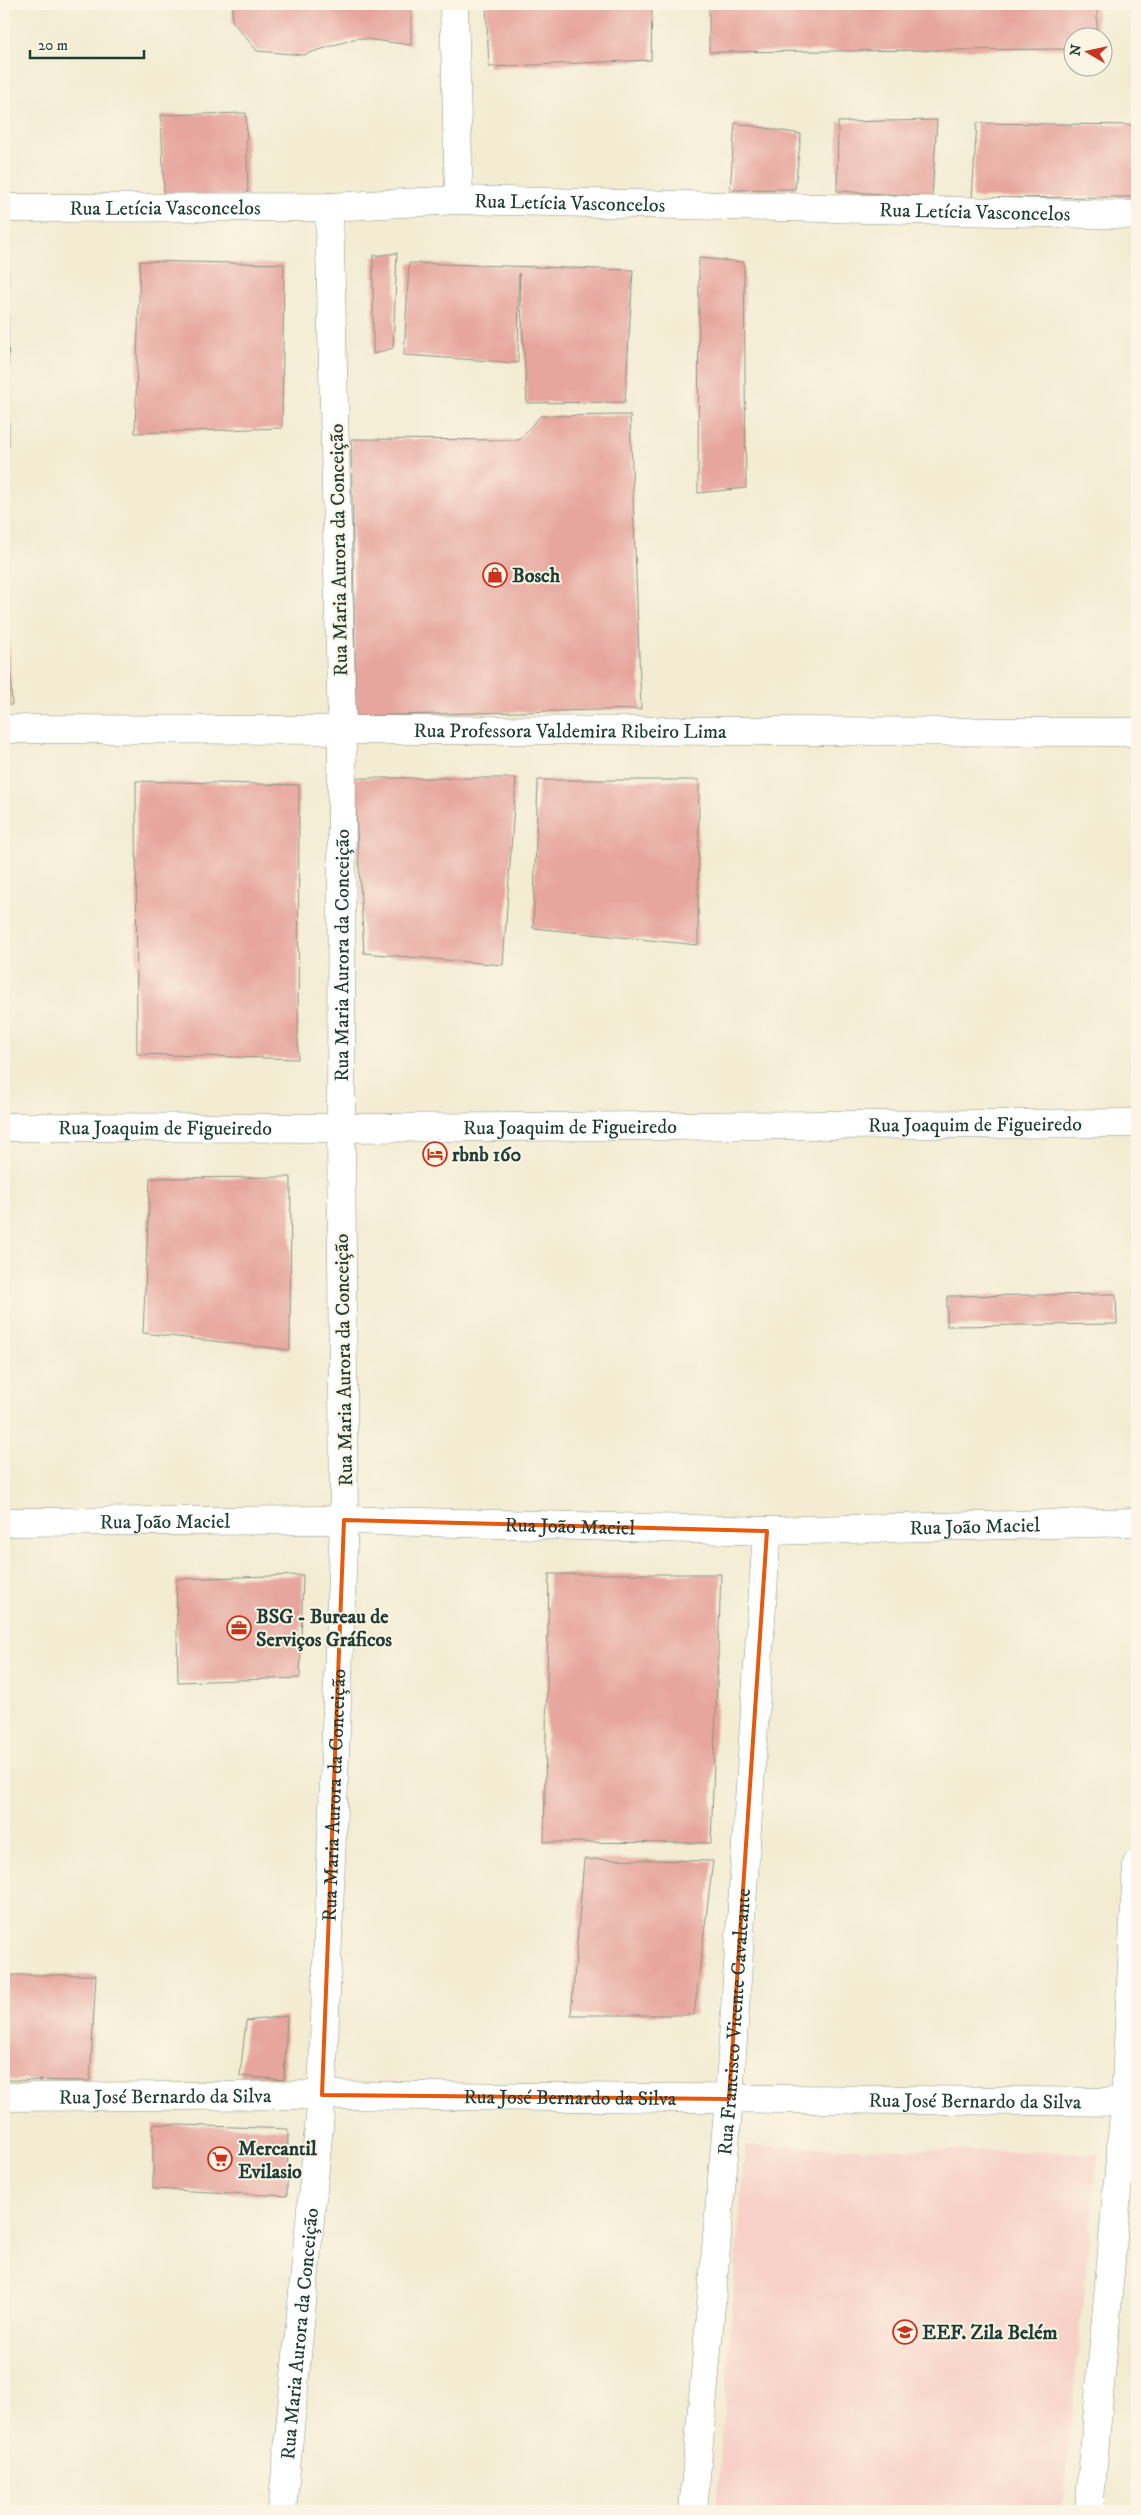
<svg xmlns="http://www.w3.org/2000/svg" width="1141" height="2515" font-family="'IM FELL DW Pica',serif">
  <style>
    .built { fill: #f7d1c7 }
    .building { fill: #e6a59d }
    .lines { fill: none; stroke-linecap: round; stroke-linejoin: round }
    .street-casing { stroke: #899484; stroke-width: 29 }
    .street { stroke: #fff; stroke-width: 28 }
    .marked { fill: none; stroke: #e8590c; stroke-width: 4; stroke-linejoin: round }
    .labels { text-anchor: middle; stroke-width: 4; stroke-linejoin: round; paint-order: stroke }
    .street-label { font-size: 20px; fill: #1f3d34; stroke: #fcf5e5 }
    .poi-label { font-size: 20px; font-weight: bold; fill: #1f3d34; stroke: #fcf5e5; text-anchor: start }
  </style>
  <rect width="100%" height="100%" fill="#fcf5e5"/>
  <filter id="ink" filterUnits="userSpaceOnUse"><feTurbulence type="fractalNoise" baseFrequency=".02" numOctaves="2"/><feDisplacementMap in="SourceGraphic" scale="10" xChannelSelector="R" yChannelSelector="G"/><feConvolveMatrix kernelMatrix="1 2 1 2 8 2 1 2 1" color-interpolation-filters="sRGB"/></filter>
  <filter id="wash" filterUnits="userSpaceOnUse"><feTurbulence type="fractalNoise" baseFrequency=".0096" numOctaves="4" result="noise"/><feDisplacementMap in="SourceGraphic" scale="20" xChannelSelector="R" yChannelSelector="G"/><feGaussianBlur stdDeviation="1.12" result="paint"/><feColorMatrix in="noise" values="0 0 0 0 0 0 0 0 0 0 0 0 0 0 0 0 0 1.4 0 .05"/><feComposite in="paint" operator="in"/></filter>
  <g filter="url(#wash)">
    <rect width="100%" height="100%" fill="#f3ecd3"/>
    <!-- built -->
    <path class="built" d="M745 2146 1098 2153 1062 2511H716Z"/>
    <g id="blocks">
      <!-- building -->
      <path class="building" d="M233 4H411V45L357 38 303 55 257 51 232 21Z
        M486 4H652L651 60 489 67Z
        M709 4H1097V38H1074V49L709 52Z
        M246 113 248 196 164 194 161 115Z
        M937 120 932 197 837 191 838 122Z
        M735 123 801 134 795 189 730 190Z
        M977 123 1137 125V197L972 198Z
        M397 253 393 348 373 354V256Z
        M4 256H8L9 447H4Z
        M699 258 744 262 746 488 698 493Z
        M140 261 284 264 282 428 135 433Z
        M409 263 633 270 625 402 527 403 519 273 518 363 404 355Z
        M630 415 641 709 356 716 351 439 519 440 540 416Z
        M4 585H6L12 705H4Z
        M354 778H516L503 965 364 953Z
        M538 780H699L698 945 533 928Z
        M136 781 299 785 298 1059 137 1054Z
        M291 1177 290 1350 143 1333 150 1178Z
        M1116 1294 1117 1324 947 1326V1296Z
        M549 1574H721L711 1843 544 1842Z
        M303 1575 300 1678 178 1682 176 1579Z
        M584 1859 713 1861 694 2015H571Z
        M4 1975H96L90 2081 4 2080Z
        M287 2016 284 2080 240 2076 246 2021Z
        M153 2124 288 2129 287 2196 153 2189Z"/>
    </g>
  </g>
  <g filter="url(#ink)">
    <use href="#blocks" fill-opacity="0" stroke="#899484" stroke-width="1"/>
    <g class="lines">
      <!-- street casing -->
      <g class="street-casing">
        <g id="street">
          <path d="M454 4 459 200"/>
          <path id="s1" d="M4 208 329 207 459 200 1137 215"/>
          <path id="s2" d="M4 729 1137 732"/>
          <path id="s3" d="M4 1127 341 1128 1137 1123"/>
          <path id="s4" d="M4 1522 344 1520 767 1531 1137 1522"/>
          <path id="s5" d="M4 2097 322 2095 1137 2102"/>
          <path id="s6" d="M282 2511 322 2095 344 1520 341 1128 342 730 329 207"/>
          <path id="s7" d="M693 2511 729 2099 767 1531"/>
          <path d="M1089 2511 1125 2102 1137 1864"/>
        </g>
      </g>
      <!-- street -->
      <use href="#street" class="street"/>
    </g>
  </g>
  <!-- marked area -->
  <path class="marked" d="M344 1520 767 1531 729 2099 322 2095Z"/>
  <!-- icons -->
  <defs>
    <g id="shop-ring" transform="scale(1.25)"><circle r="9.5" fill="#fcf5e5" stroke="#c8321e" stroke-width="1.5"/><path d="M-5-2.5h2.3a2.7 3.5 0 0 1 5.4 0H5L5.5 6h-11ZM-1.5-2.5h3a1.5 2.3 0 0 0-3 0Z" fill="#c8321e"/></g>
    <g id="hotel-ring" transform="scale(1.25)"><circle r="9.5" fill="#fcf5e5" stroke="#c8321e" stroke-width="1.5"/><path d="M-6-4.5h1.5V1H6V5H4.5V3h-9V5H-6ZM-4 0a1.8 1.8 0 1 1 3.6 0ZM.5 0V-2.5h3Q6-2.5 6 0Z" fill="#c8321e"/></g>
    <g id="office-ring" transform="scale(1.25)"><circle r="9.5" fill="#fcf5e5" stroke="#c8321e" stroke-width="1.5"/><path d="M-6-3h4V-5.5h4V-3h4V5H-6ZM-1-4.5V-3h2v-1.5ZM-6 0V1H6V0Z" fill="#c8321e"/></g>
    <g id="supermarket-ring" transform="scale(1.25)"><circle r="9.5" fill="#fcf5e5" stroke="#c8321e" stroke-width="1.5"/><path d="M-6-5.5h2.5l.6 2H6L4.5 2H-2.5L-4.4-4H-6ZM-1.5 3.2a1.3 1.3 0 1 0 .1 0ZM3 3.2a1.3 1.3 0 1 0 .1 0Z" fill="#c8321e"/></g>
    <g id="school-ring" transform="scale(1.25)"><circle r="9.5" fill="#fcf5e5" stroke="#c8321e" stroke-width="1.5"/><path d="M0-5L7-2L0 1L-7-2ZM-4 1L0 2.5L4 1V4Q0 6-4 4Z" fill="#c8321e"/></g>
  </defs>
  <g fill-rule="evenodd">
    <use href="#shop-ring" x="495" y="575"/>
    <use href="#hotel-ring" x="435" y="1154"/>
    <use href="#office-ring" x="239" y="1628"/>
    <use href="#supermarket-ring" x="220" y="2159"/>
    <use href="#school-ring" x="905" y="2332"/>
  </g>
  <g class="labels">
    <!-- street labels -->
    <g class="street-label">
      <text dy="7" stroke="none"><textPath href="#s1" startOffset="566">Rua Letícia Vasconcelos</textPath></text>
      <text dy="7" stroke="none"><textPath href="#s1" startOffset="161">Rua Letícia Vasconcelos</textPath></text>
      <text dy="7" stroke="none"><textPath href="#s1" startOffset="971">Rua Letícia Vasconcelos</textPath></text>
      <text transform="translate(338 550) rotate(-91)" y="7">Rua Maria Aurora da Conceição</text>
      <text dy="7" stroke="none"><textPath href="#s2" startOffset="566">Rua Professora Valdemira Ribeiro Lima</textPath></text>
      <text dy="7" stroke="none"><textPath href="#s6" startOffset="1558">Rua Maria Aurora da Conceição</textPath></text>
      <text dy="7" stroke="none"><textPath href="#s3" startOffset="971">Rua Joaquim de Figueiredo</textPath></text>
      <text dy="7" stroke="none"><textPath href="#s3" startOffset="566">Rua Joaquim de Figueiredo</textPath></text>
      <text dy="7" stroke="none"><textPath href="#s3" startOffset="161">Rua Joaquim de Figueiredo</textPath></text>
      <text transform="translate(343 1360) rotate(-91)" y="7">Rua Maria Aurora da Conceição</text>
      <text dy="7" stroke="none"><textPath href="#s4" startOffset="161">Rua João Maciel</textPath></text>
      <text dy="7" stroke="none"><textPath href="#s4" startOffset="566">Rua João Maciel</textPath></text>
      <text dy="7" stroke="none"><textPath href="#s4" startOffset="971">Rua João Maciel</textPath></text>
      <text dy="7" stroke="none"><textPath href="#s6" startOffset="718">Rua Maria Aurora da Conceição</textPath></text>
      <text dy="7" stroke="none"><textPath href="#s7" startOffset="491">Rua Francisco Vicente Cavalcante</textPath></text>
      <text dy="7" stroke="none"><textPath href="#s5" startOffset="161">Rua José Bernardo da Silva</textPath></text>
      <text dy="7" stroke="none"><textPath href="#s5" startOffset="566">Rua José Bernardo da Silva</textPath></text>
      <text dy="7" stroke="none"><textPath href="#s5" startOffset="971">Rua José Bernardo da Silva</textPath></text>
      <text dy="7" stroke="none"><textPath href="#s6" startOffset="178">Rua Maria Aurora da Conceição</textPath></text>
    </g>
    <!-- poi labels -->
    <g class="poi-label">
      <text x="512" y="582">Bosch</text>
      <text x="452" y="1161">rbnb 160</text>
      <text x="256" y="1623">BSG - Bureau de<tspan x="256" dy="23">Serviços Gráficos</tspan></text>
      <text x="238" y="2155">Mercantil<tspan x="238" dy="23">Evilasio</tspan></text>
      <text x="922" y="2339">EEF. Zila Belém</text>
    </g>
  </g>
  <!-- margin -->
  <rect width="1141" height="2515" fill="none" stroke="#fcf5e5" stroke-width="20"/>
  <!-- north arrow -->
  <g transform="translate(1088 52) rotate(279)"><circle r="24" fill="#fcf5e5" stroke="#a4ab9e"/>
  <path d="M0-4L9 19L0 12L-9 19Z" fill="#c8321e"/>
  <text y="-8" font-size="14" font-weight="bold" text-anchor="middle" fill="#1f3d34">N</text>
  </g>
  <!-- scale -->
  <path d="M30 50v8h114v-8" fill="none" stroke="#1f3d34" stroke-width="2.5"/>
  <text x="38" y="50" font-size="15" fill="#1f3d34" stroke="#fcf5e5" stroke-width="4" paint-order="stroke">20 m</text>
</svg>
